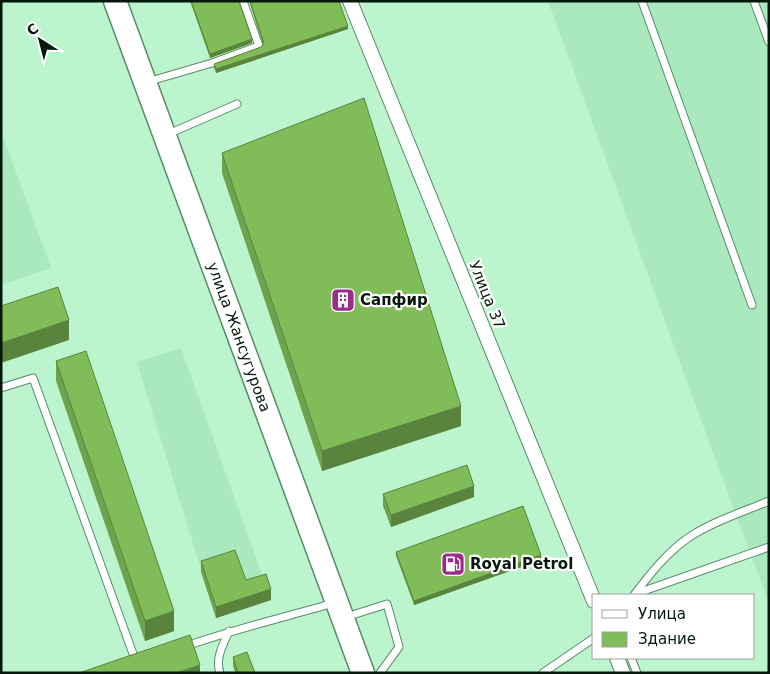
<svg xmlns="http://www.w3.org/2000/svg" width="770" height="674" font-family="'DejaVu Sans',sans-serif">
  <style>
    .built { fill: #aae9be }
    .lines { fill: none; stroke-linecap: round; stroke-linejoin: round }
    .lane-casing { stroke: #578c69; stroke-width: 9 }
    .street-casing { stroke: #578c69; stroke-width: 16 }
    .primary-casing { stroke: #578c69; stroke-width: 25 }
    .lane { stroke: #fff; stroke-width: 7 }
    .street { stroke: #fff; stroke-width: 14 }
    .primary { stroke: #fff; stroke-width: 22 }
    .wall { fill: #6ea34d }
    .shaded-wall { fill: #5a843e }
    .building { fill: #80bd59; stroke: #5a843e }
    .labels { text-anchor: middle; stroke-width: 4.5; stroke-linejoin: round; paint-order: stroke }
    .street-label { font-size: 15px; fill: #04190c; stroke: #fff }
    .poi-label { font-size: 15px; font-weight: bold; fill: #04190c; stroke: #fff; text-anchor: start }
  </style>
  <rect width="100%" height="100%" fill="#bbf4cd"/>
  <!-- built -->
  <path class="built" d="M548 1H769V603L734 510Z
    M1 131 51 268 1 285Z
    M181 348 271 600 216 618 137 362Z"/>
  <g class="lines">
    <!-- lane casing -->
    <g class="lane-casing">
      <path id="lane" d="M642 1 752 305
        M754 1 769 42
        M147 82 212 63 259 46 243 1
        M166 135 237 104
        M1 388 33 378 136 662
        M635 594 769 547
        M634 595C650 574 668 551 691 536 714 521 743 512 769 501
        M346 617 387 604 399 647 380 673
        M186 646C235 629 285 617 334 603
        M631 658 637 673
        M220 673C215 658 223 645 229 631
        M543 673 594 638"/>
    </g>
    <!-- street casing -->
    <g class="street-casing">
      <path id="street" d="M350 1 594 601
        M617 658 623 673"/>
    </g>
    <!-- primary casing -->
    <g class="primary-casing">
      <path id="primary" d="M115 1 363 673"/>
    </g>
    <!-- lane -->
    <use href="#lane" class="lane"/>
    <!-- street -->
    <use href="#street" class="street"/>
    <!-- primary -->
    <use href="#primary" class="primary"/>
  </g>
  <!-- wall -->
  <path class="wall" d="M190 1H239L252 43 210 58Z
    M249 1H339L348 29 216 73 214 68V64L261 47 263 45Z
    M222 153 461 426 322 471 222 173Z
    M56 361 174 631 145 641 56 381Z
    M383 494 474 497 391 527 383 506Z
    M396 552 541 560 414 605 396 556Z
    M201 561 246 580 271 600 216 618 201 572Z
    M233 657 255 673H235L233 665Z"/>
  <!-- shaded-wall -->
  <path class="shaded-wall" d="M348 26V29L216 73V69Z
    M252 39V43L210 58V54Z
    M69 320V340L1 363V343Z
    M461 406V426L322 471V451Z
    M474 486V497L391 527V515Z
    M541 555V560L414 605V601Z
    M271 589V600L216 618V607Z
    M174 611V631L145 641V621Z
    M200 665V673H176Z"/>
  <!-- building -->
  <path class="building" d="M191 1H239L252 39 210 54Z
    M250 1H339L348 26 216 69 214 64 261 47 264 43Z
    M364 98 461 406 322 451 222 153Z
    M58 287 69 320 1 343V306Z
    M86 351 174 611 145 621 56 361Z
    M467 465 474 486 391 515 383 494Z
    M523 506 541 555 414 601 396 552Z
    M235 550 246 580 266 574 271 589 216 607 201 561Z
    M190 635 200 665 176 673H79Z
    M247 652 255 673H238L233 657Z"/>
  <!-- icons -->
  <defs>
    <g id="building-square" transform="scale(1.25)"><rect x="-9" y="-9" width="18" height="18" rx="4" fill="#9b2c8a" stroke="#fff"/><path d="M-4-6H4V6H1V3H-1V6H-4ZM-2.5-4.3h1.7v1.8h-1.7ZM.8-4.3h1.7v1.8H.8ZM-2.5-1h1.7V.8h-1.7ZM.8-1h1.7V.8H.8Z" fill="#fff"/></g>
    <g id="fuel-square" transform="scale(1.25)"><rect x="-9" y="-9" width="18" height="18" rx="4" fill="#9b2c8a" stroke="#fff"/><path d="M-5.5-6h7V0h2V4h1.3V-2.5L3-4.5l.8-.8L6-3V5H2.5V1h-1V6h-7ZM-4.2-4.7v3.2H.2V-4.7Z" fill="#fff"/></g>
  </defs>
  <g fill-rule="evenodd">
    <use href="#building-square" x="343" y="300"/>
    <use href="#fuel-square" x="453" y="564"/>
  </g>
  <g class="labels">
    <!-- street labels -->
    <g class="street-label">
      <text transform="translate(487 295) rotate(68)" y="5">Улица 37</text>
      <text transform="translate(239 337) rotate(70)" y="5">улица Жансугурова</text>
    </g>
    <!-- poi labels -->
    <g class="poi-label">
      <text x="360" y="305">Сапфир</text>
      <text x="470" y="569">Royal Petrol</text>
    </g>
  </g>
  <!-- border -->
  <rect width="770" height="674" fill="none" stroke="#04190c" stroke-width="5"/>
  <!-- legend -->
  <rect x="592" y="594" width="162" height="65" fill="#ffffff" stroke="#9ba39e"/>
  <rect x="602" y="610" width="25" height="8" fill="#ffffff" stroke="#9ba39e"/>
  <text x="638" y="619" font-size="15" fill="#04190c">Улица</text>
  <rect x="602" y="632" width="25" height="15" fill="#80bd59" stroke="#9ba39e"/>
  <text x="638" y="644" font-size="15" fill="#04190c">Здание</text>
  <!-- north arrow -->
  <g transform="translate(40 40) rotate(324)" stroke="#ffffff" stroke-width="4" paint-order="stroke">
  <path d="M0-4L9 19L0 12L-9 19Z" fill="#04190c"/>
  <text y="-8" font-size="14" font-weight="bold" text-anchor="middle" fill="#04190c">С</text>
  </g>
</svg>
